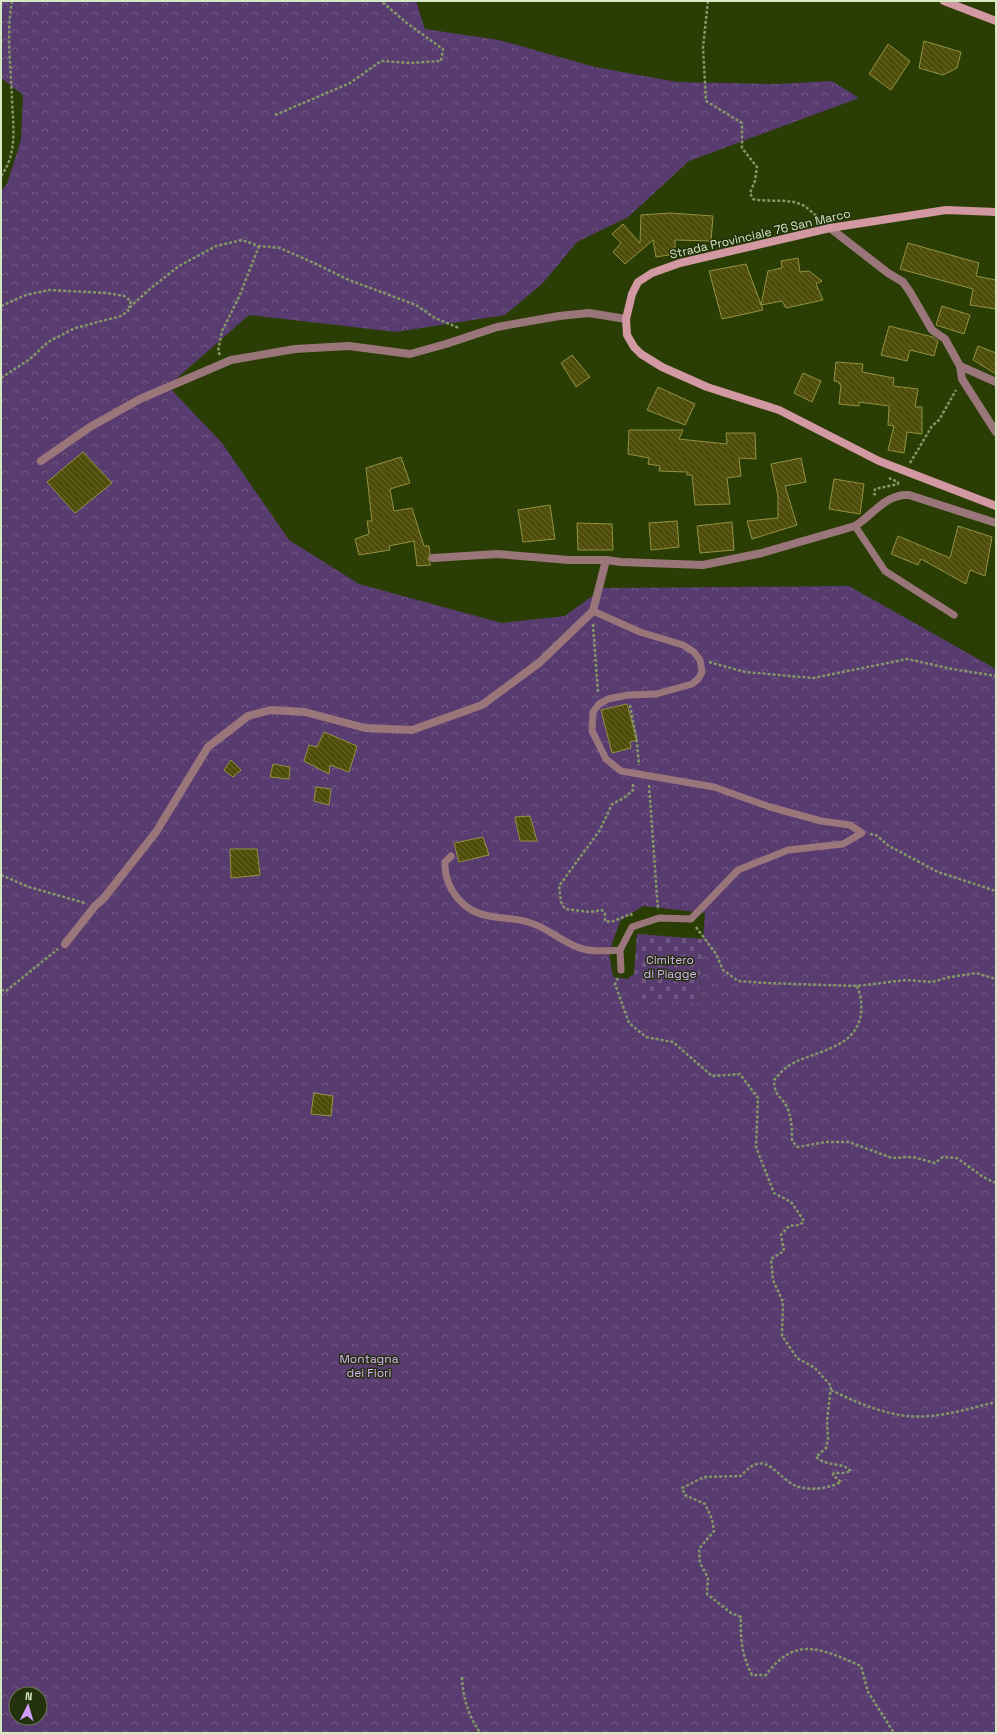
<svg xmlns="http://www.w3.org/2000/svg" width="997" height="1734" font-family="'Space Grotesk',sans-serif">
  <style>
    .forest { fill: url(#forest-crowns); fill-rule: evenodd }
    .cemetery { fill: url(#cemetery-stones) }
    .building { fill: url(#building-back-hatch); stroke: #939241 }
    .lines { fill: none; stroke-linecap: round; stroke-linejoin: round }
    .path { stroke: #849768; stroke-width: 2.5; stroke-dasharray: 3 2; stroke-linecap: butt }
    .lane { stroke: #9a767b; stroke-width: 7 }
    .street { stroke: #9a767b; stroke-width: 8 }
    .secondary { stroke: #d399a2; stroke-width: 8 }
    .labels { text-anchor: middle; stroke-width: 3; stroke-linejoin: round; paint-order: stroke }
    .street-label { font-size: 12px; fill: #d6e8c3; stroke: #23310c }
    .park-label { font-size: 12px; fill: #dab2fe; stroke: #23310c }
  </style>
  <defs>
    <pattern id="forest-crowns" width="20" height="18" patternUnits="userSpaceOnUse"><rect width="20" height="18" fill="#583c6f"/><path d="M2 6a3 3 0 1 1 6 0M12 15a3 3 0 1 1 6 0" fill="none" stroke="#6f5882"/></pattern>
    <pattern id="cemetery-stones" width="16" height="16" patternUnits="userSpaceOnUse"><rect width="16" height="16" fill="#583c6f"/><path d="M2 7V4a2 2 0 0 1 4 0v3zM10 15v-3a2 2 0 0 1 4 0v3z" fill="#6f5882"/></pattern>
    <pattern id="building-back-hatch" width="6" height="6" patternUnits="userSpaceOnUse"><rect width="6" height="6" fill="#4f4d0a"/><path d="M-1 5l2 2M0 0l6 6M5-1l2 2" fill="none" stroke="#68672c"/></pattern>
  </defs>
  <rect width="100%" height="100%" fill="#293d04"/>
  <!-- forest -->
  <path class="forest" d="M1 1H416L425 29 499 40 595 67 677 82 776 84 832 81 859 98 689 161 628 217 577 242 543 283 505 315 396 332 249 315 168 386 222 443 289 540 359 584 502 623 565 616 603 588 849 586 996 669V1733H1V191L7 184 21 140 23 95 1 78ZM643 906 705 913 698 1003 641 974H634L627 979 613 977 609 953 620 921ZM16 1694H40V1718H16Z"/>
  <!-- cemetery -->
  <path class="cemetery" d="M637 934 703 939 698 1003 639 998 641 974H634Z"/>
  <!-- building -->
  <path class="building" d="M924 41 961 52 957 68 943 75 919 68Z
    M888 44 910 61 891 90 869 74Z
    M670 213 713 216 711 241 675 240V254L656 257 653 240 625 264 613 252 621 243 612 234 623 224 640 243 641 215Z
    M908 243 979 263 976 276 996 280V309L970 305 973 289 900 269Z
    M798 258 800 272 809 271 822 281 816 284 823 300 786 308 782 301 761 305 768 271 782 268 781 261Z
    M746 264 763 310 722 319 709 271Z
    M942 306 970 315 964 334 936 325Z
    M889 326 933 337 938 341 934 356 910 350 907 361 881 355Z
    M978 346 996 353V374L973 360Z
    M572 355 590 377 576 387 561 363Z
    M836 362 863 364 862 372 894 378 893 386 918 389 915 407H922V434L907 432 904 453 888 450 894 426 888 425 889 406 859 402V406L839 404 841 384H839V382L834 381Z
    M803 373 821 381 812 402 794 393Z
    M658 387 695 404 685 425 647 410Z
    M629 430H683L679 439 727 444 726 433H755L756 459 739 458 741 476 727 478 730 504 695 505 692 475H687V472L659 471 660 466 648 464 649 458 628 454Z
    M83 452 112 483 75 513 47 482Z
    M401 457 410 483 390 489 394 511 412 508 424 546H429L430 554 428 559 431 565 417 566 414 541 389 546 390 550 359 555 355 539 369 534 367 521H372L366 468Z
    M801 458 806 482 785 486 797 525 752 539 747 521 778 518V496L771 464Z
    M834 479 864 484 860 514 829 509Z
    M550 505 555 539 523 542 518 510Z
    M677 521 679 547 651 550 649 523Z
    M732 522 734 550 700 553 697 526Z
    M577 523 612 524 613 550H578Z
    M958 526 992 537 985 576 970 570 966 584 921 559 918 565 891 554 898 536 950 558Z
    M627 704 637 740 630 742 631 748 612 753 601 710Z
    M324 732 357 746 349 772 330 765 329 774 304 761 309 745 317 747Z
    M231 760 241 770 233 777 224 770Z
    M273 764 290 767 289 779 270 777Z
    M316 787 331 789 329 805 314 801Z
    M530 816 537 841H520L515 817Z
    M483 837 489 855 459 862 454 843Z
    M230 849H257L260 875 231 878Z
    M314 1093 333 1096 331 1116 311 1114Z"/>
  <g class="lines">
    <!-- path -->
    <path class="path" d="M708 1 703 47 706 101 742 123V148L757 167 755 181 750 193 753 199C770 203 791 197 806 207 811 211 816 216 821 220
      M275 115 350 83 381 61 410 63 441 61 443 49 408 24 381 1
      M1 176C18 153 13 126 12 99 11 67 6 33 12 1
      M1 306 26 295 49 290 107 293 124 296 131 301 129 308
      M220 355 218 351 222 331 239 297 259 246
      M1 378 30 359 48 342 75 328 121 316 128 311 129 308 151 288 179 266 216 246 242 240 259 246 280 248 314 263 349 280 416 305 435 318 459 328
      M910 463 932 426 939 420 956 390
      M876 495 874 494 875 489 898 484V482L889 478
      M593 624 598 693
      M709 662 745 672 813 678 907 659 952 669 996 676
      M630 705 637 743 639 765
      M649 785 658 910
      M870 834 876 835 889 846 938 872 996 891
      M1 875 29 887 85 903
      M632 916 631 914 611 922 605 921V914L602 910 590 912 565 909 561 902 559 886 600 830 612 804 624 798 633 790V782
      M696 927 716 954 723 970 738 981 766 983 857 986 906 980 932 982 950 977 976 973 996 979
      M618 978 615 984 629 1023 646 1037 673 1042 712 1076 740 1074 758 1098 756 1147 774 1193 791 1202 804 1221 800 1225 789 1226 781 1235 784 1251 771 1259 773 1280 783 1302 782 1336 797 1358 815 1368 831 1386 827 1421 828 1439 826 1448 816 1457C828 1467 842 1462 851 1471L844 1473H834L833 1475 841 1482C828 1489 806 1492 792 1484 773 1472 764 1449 741 1476L704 1477 682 1488 685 1495 705 1504 712 1519 714 1531 699 1549 700 1563 708 1578 707 1594 731 1613 741 1617C740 1638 742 1656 752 1675H766C795 1635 822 1649 861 1666L868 1692 894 1733
      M857 986C866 1008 862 1032 839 1044 824 1053 805 1056 790 1065 784 1068 779 1075 774 1080 775 1098 780 1094 787 1107 792 1119 792 1129 792 1141L798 1147 826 1142H849L892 1158 913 1157 935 1163 943 1157 957 1158 983 1177 996 1183
      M1 990 6 991 58 949
      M831 1390C855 1402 881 1413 907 1416 936 1419 968 1409 996 1402
      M462 1677C463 1699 468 1714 480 1733"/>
    <!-- lane -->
    <path class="lane" d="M855 526 885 571 954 615
      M593 611 640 632 683 645 694 652 700 660 702 672 698 679 692 684 656 694 628 695 608 699 599 704 593 712 592 731 606 759 621 771 714 787 770 807 821 821 850 825 862 833 843 844 788 850 738 870 691 919 659 918 632 927 620 950 621 970
      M451 856 445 862C444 888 463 912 489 916 503 919 517 918 531 923 550 929 564 944 583 949 594 952 608 951 620 950"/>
    <!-- street -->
    <path class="street" d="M830 228 888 273 903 282 910 292 932 330 945 339 960 366 962 379 996 432
      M960 366 996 382
      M41 461 90 427 140 399 231 360 295 349 349 346 410 354 446 344 497 327 559 316 589 313 626 319
      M433 558 497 554 569 560H606L621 562 703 565 762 553 855 526C873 515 886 493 909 495L996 523
      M65 944 95 906 104 898 156 832 208 747 248 716 271 710 305 712 365 728 412 730 482 705 539 663 593 611 606 560"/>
    <!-- secondary -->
    <path class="secondary" d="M944 1 996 21
      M996 212 946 210 830 228 680 263 652 273 638 282 632 294 626 319 627 335 634 347 641 354 662 367 707 387 779 410 879 461 996 506"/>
  </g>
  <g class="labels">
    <!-- street labels -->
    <g class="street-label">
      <text transform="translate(760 234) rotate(-13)" y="4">Strada Provinciale 76 San Marco</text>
    </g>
    <!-- park labels -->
    <g class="park-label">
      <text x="670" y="964">Cimitero<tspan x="670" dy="14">di Piagge</tspan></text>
      <text x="369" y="1363">Montagna<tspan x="369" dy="14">dei Fiori</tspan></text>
    </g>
  </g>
  <!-- border -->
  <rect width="997" height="1734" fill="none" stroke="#d6e8c3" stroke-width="4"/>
  <!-- north arrow -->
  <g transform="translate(28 1706) rotate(5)"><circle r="19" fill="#23310c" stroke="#6b7a55"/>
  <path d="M0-3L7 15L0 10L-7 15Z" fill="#d19dfe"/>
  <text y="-6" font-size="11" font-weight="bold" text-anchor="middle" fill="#d6e8c3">N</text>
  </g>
</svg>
